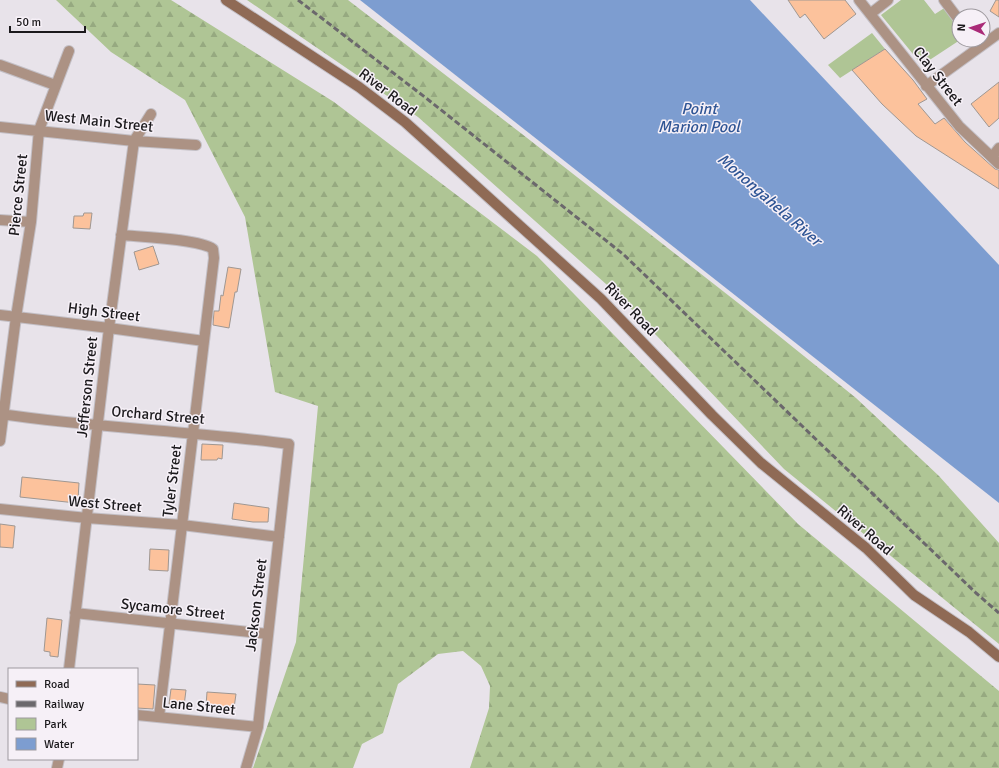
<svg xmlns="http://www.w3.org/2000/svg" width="999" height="768" font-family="Signika,sans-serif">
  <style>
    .green { fill: #afc595 }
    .forest { fill: url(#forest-firs) }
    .water { fill: #7d9dd0 }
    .building { fill: #fcc29c; stroke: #9f9792 }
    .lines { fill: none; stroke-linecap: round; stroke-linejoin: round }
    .street-casing { stroke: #c3bfc5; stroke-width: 12 }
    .secondary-casing { stroke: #c3bfc5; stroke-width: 12 }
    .street { stroke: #ac9284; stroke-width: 10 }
    .secondary { stroke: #8f6a55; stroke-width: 10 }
    .rail { stroke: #6b686c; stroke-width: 3; stroke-dasharray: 6 3; stroke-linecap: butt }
    .labels { text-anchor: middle; stroke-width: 3; stroke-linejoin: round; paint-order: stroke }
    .street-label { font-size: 15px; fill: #1b191c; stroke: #f6f0f7 }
    .water-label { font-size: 16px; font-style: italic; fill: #2f5595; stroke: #f6f0f7 }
  </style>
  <defs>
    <pattern id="forest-firs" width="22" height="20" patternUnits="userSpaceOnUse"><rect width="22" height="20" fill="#afc595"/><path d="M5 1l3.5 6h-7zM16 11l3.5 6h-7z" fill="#96a980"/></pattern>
  </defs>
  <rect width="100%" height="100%" fill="#e8e3ea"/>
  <!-- green -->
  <path class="green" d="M901 0H924L935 14 946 7 959 27 960 40 922 65 881 15Z
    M872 33 885 49 840 78 828 65Z"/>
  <!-- forest -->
  <path class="forest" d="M56 0H171L334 102 537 256 798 524 999 691V768H470L489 708 490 686 481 666 463 651 438 654 398 684 383 733 362 744 353 768H253L296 642 318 406 275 392 245 217 185 100 111 52Z
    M247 0H348L522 134 742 306 856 398 939 476 999 543V644L784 469 615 292 418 117Z"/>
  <!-- water -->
  <path class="water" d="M360 0H750L999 265V503Z"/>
  <!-- building -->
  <path class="building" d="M788 0H845L856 14 824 39 805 14 800 18Z
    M996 0H999V17L990 11Z
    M885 49 913 80 927 99 918 104 935 124 944 118 965 142 995 169 999 170V189L916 136 882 104 852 70Z
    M999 82V118L989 127 971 104Z
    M84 213H92L90 229 73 228 74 216H83Z
    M153 246 159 264 139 270 134 252Z
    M228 267 241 269 237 292H235L229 328 213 325 214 311H219L221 295 223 296Z
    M202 444 223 445 222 459 218 458 217 460H201Z
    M22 477 79 483 78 500H76V503L20 497Z
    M234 503 269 508 268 522H253L232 519Z
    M0 524 15 526 13 548 0 547Z
    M150 549 169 550 168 571 149 570Z
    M47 618 62 620 58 657 50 656V652L44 651Z
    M137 684 155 685 153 709 137 708Z
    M171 689 186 690 184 706 169 704Z
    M207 692 236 694 234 708 206 706Z"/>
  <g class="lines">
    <!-- street casing -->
    <g class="street-casing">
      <path id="street" d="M859 0 959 126 999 164
        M944 0 959 20
        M870 14 888 0
        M0 65 55 85
        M926 86 999 33
        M0 127 134 141 196 145
        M992 157 999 148
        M0 220 31 222
        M121 235C141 237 199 239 213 249L214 258 159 717
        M0 315 109 328 204 341
        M0 414C96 428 193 431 289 444L258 727 246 768
        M0 441 16 317 31 222 39 130 69 51
        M0 509 87 518 182 525 279 537
        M75 613 268 634
        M69 669 109 328 134 141 151 114
        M0 697 9 699
        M137 715 258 727
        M57 768 59 759"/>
    </g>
    <!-- secondary casing -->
    <g class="secondary-casing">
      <path id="secondary" d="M226 0 359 87 405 122 601 299 712 415 761 463 866 548 914 595 969 632 999 657"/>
    </g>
    <!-- street -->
    <use href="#street" class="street"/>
    <!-- secondary -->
    <use href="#secondary" class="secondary"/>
    <!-- rail -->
    <path class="rail" d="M298 0 426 98 623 254 976 593 999 613"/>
  </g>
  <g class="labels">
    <!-- street labels -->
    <g class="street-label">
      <text transform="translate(938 76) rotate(52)" y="5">Clay Street</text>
      <text transform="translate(388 92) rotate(37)" y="5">River Road</text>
      <text transform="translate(99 121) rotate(6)" y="5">West Main Street</text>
      <text transform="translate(18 195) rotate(-84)" y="5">Pierce Street</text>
      <text transform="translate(631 309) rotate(46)" y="5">River Road</text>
      <text transform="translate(104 312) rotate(7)" y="5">High Street</text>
      <text transform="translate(87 387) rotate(-84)" y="5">Jefferson Street</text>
      <text transform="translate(158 415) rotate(5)" y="5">Orchard Street</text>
      <text transform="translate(172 481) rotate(-83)" y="5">Tyler Street</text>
      <text transform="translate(105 504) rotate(5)" y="5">West Street</text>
      <text transform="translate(865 530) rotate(41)" y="5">River Road</text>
      <text transform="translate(256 605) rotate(-83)" y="5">Jackson Street</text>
      <text transform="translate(173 609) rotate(6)" y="5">Sycamore Street</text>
      <text transform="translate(199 706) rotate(6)" y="5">Lane Street</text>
    </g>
    <!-- water labels -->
    <g class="water-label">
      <text x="699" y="114">Point<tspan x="699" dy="18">Marion Pool</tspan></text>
      <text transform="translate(770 199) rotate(41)" y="6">Monongahela River</text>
    </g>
  </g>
  <!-- legend -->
  <rect x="8" y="668" width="130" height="92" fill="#f6f0f7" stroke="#9e9a9f"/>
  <rect x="16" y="681" width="20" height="6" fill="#8f6a55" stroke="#9e9a9f"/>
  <text x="44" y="688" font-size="12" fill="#1b191c">Road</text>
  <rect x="16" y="701" width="20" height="6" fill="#6b686c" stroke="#9e9a9f"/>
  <text x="44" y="708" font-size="12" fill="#1b191c">Railway</text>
  <rect x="16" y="718" width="20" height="12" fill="#afc595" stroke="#9e9a9f"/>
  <text x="44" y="728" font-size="12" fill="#1b191c">Park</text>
  <rect x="16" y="738" width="20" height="12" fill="#7d9dd0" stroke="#9e9a9f"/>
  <text x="44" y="748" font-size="12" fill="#1b191c">Water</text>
  <!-- north arrow -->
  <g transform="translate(971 28) rotate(273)"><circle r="19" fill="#f6f0f7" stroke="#9e9a9f"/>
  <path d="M0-3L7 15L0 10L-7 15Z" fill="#aa2a78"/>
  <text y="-6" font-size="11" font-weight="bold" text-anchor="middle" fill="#1b191c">N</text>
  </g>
  <!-- scale -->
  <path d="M10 26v6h75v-6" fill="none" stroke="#1b191c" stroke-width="2"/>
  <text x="16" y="26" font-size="12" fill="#1b191c" stroke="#f6f0f7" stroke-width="3" paint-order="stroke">50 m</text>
</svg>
